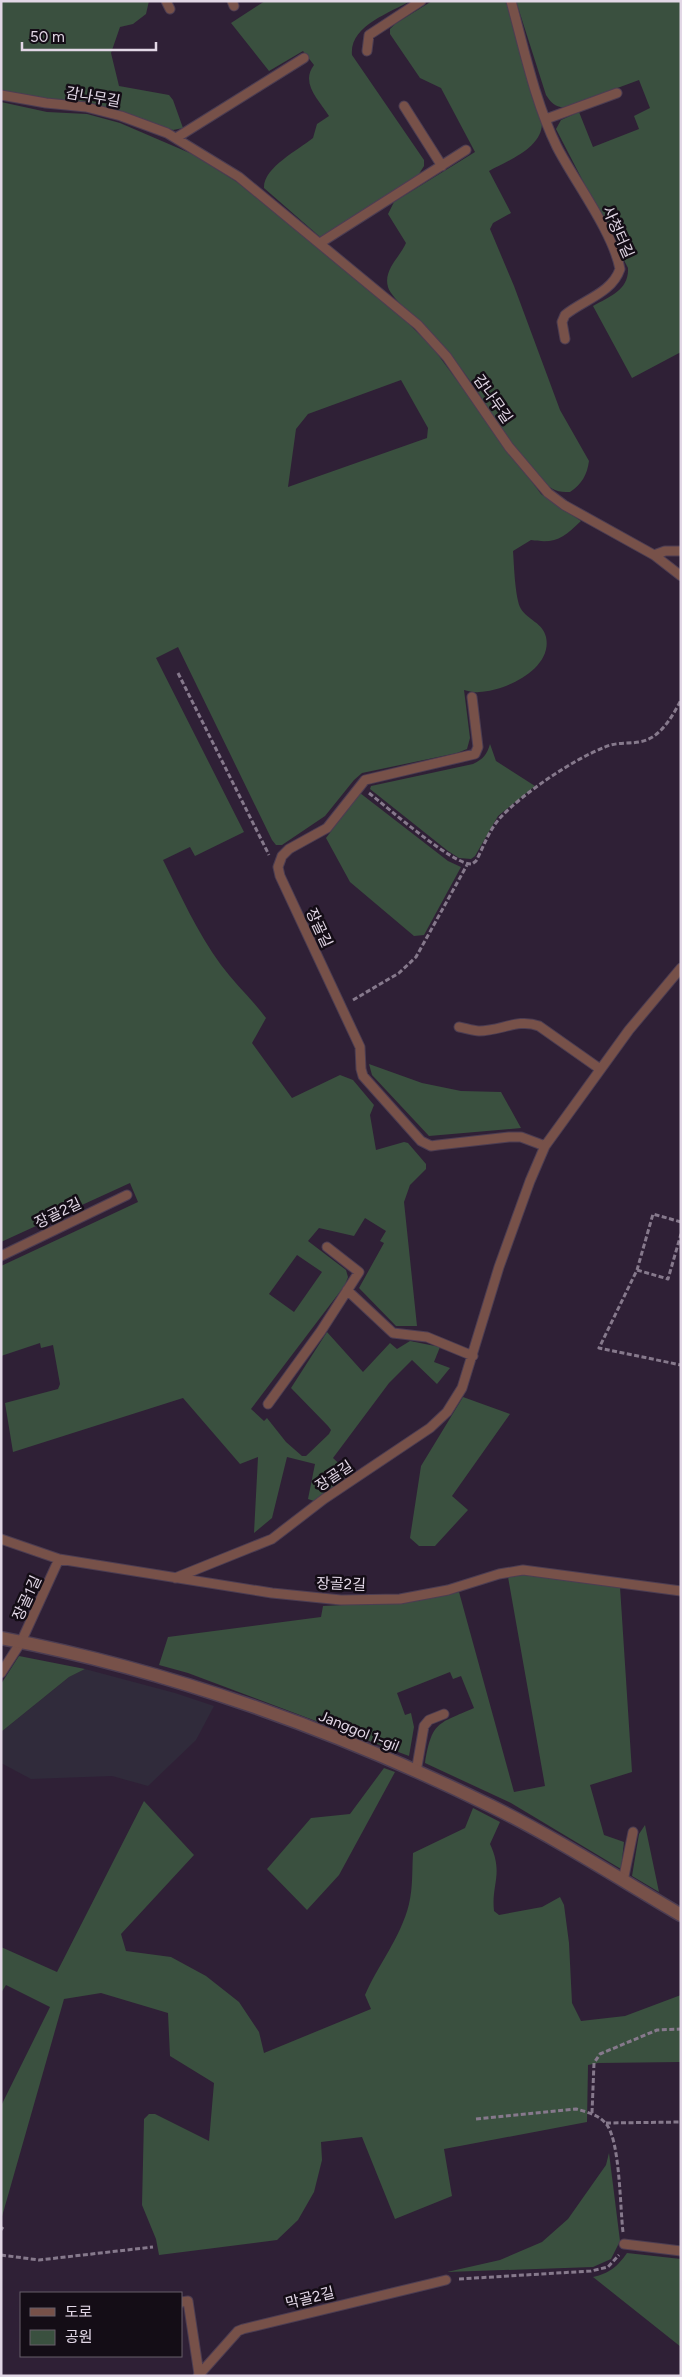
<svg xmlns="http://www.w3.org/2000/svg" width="682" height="2377" font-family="Figtree,'Noto Sans KR',sans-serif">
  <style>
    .industrial { fill: #302b3b }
    .green { fill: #3a503f; fill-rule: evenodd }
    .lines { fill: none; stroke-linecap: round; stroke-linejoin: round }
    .service-casing { stroke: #4c3d52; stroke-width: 11 }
    .minor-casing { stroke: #4c3d52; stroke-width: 15 }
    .path { stroke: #86798c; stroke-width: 3; stroke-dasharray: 5 2.5; stroke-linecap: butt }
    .service { stroke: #775149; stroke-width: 9 }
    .minor { stroke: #775149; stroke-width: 12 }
    .labels { text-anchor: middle; stroke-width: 5; stroke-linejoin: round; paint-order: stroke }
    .street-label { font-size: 15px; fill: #e2d7e6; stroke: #140d16 }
  </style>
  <rect width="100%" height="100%" fill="#2f2036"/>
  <!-- industrial -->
  <path class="industrial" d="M85 1669 175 1693 214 1706 196 1740 148 1786 112 1776 31 1779 1 1763V1732L69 1677Z"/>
  <!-- green -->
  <path class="green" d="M1 1H149L146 14 133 24 120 27 111 53 119 86 169 95 173 100 183 128 173 130 123 112 87 102 48 99 1 91Z
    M265 1H410C390 13 349 26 352 55L424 160V166L417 177 323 237 319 236 264 188C263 168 298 150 313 138L317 124 329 116C319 100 300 83 314 65L303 51 269 71 231 23Z
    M432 1H506L542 123C542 148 509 160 489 171L511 213 493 223 490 229 514 286 560 410 589 461C587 475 582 484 570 492 564 492 560 492 555 490 530 479 490 409 473 385 462 369 450 354 438 340 427 328 391 299 388 287 383 270 400 257 406 243L388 214 394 202 475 152 441 88 420 78 390 34V29L395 24Z
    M516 1H681V352L632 378 593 306C610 296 629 290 628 268L556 129 561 120 579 112 593 147 639 129 634 116 650 108 639 80 566 107C556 108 551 103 546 95Z
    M1 102 47 112 87 114 120 123 192 154 237 182 396 311 433 348 541 494 581 521C563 538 556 544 531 540L513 551C514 564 515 599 521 609 528 620 543 623 546 637 553 669 505 691 479 692 474 693 469 691 464 690L470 738 467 749 457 753 362 773 354 780 325 816 282 845H276L272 840 178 647 156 658 244 832 195 856 190 847 163 860C181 896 197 932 221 965 235 984 252 999 266 1018L252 1043 292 1098 340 1075 353 1080 374 1105 370 1115 376 1150 404 1142 408 1143 426 1164V1169L410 1185 404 1202 417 1326H396L359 1288 384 1243 380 1241 386 1231 365 1218 354 1236 319 1228 308 1241 346 1270 348 1277 345 1285 251 1409 264 1421 267 1418 286 1442 302 1456H306L329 1434 331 1430 328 1426 291 1388 327 1332 363 1372 390 1343 397 1349 410 1341 440 1347 434 1362 450 1368 437 1384 412 1360 389 1383 333 1458 350 1474 314 1501 308 1499 315 1464 287 1457 272 1518 254 1533 258 1457 240 1464 183 1398 13 1452 5 1403 58 1389 60 1384 53 1345 41 1348 40 1343 1 1356V1266L138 1202 130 1183 1 1242ZM401 380 428 428 427 438 288 487 296 429 308 414ZM297 1255 322 1272 294 1312 269 1294Z
    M490 744 496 761 535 786 498 816 475 856 471 859 459 858 448 851 370 789 371 786 473 764C483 759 487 755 490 744Z
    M360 793 448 861 461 867 424 935 414 936 350 882 326 838Z
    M369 1064 422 1083 461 1091 501 1092 521 1128 429 1136 372 1075Z
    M463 1397 510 1414 452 1496 468 1510 435 1546H419L410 1538 421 1466Z
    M520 1574 620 1587 632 1772 590 1785 604 1835 624 1842 621 1869 511 1803 425 1763C432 1721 438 1724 474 1708L461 1676 453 1679 450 1672 397 1693 405 1715 411 1713 414 1727 409 1756 188 1673 159 1665 168 1637 321 1617 323 1606 405 1602 459 1592 514 1792 545 1786 508 1577Z
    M19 1656 85 1669 69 1677 1 1732V1684Z
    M384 1768 395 1772 339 1875 307 1910 267 1869 311 1818 350 1814Z
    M144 1801 194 1855 121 1934 126 1951 171 1957 206 1976 239 2002 259 2032 264 2053 371 2009 365 1995C378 1965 401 1937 409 1904 413 1888 412 1869 413 1853L465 1828 473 1808 500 1822 490 1844C504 1874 491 1884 494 1911L499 1915 542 1907 560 1897 564 1905 569 1943 572 2003 581 2021 625 2016 681 1995V2062L598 2063 588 2065 587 2122 444 2149 452 2196 395 2219 362 2137 321 2142 322 2160 314 2192 298 2220 277 2240 159 2255 156 2239 142 2205 144 2119 149 2114H155L209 2141 214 2083 170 2056 168 2013 101 1993 64 1999 1 2220V2106L50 2007 6 1985 1 1993V1947L57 1972Z
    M645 1825 659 1892 632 1876 639 1834Z
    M609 2153 620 2241 611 2259 593 2267 447 2272 500 2260 542 2242 568 2219 606 2165Z
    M627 2253 681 2259V2347L593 2277C610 2273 617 2267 627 2253Z"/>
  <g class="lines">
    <!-- service casing -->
    <g class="service-casing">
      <path id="service" d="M166 1 170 9
        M232 1 234 6
        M511 1C524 49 535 102 557 147 575 182 613 232 620 269 612 293 583 300 565 315L562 322 565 339
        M367 51 369 35 421 1
        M1 95 46 103 86 107 121 116 167 133 239 177 418 325 447 357 509 447 548 493 564 505 654 555 681 576
        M404 106 442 166
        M546 119 617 93
        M176 138 304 58
        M320 243 466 150
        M654 555 665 551H681
        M472 697 478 747 475 754 365 780 327 828 289 849 282 856 278 867 280 876 360 1047 361 1069 363 1076 421 1141 431 1146 438 1145 509 1137H521L545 1146
        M459 1027C465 1028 473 1031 479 1031 501 1031 518 1018 539 1026L600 1069
        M1 1256 127 1195
        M347 1290 393 1333 427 1337 473 1356
        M268 1404 321 1331 359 1272 327 1247
        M1 1539 59 1559 272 1593 341 1600 400 1599 448 1590 499 1574 523 1570 681 1591
        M175 1578 272 1539 324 1499 430 1428 447 1412 462 1388 499 1267 530 1181 545 1146 629 1030 681 968
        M1 1673 21 1642 59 1559
        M416 1772 424 1726 429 1720 444 1714
        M623 1881 633 1832
        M624 2244 681 2251
        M181 2302 188 2301 199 2374
        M198 2376 238 2331 243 2329 446 2280"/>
    </g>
    <!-- minor casing -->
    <g class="minor-casing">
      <path id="minor" d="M1 1638C169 1670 338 1731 491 1806 556 1838 618 1878 681 1915"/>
    </g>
    <!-- path -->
    <path class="path" d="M178 673 269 855
      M369 793C387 807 454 866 472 864L476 861C484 846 489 830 500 818 523 793 574 759 605 747 616 742 627 744 639 742 660 739 672 717 681 700
      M353 1000 399 973 416 957 467 865
      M681 1222 653 1214 637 1270 599 1348 681 1365
      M637 1270 668 1279 681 1234
      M592 2113 594 2063 600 2054 657 2030 681 2029
      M476 2119 576 2109C587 2112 600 2115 607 2125 620 2143 620 2207 623 2232
      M606 2123 681 2122
      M1 2230 3 2227
      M1 2255 39 2260 153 2247
      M459 2279 591 2271 608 2267 619 2255"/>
    <!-- service -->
    <use href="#service" class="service"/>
    <!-- minor -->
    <use href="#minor" class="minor"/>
  </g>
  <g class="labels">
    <!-- street labels -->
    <g class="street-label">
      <text transform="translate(93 97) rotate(10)" y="5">감나무길</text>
      <text transform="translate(618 232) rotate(66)" y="5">사청터길</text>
      <text transform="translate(493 399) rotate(55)" y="5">감나무길</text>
      <text transform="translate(319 928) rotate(65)" y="5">장골길</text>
      <text transform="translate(58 1213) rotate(-26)" y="5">장골2길</text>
      <text transform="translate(334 1476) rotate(-34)" y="5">장골길</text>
      <text transform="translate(341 1584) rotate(2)" y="5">장골2길</text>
      <text transform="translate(27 1598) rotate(-65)" y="5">장골1길</text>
      <text transform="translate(359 1731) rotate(22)" y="5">Janggol 1-gil</text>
      <text transform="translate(310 2298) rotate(-14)" y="5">막골2길</text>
    </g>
  </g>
  <!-- border -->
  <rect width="682" height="2377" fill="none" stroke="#e2d7e6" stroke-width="5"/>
  <!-- legend -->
  <rect x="20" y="2292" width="162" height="65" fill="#140d16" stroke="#665e69"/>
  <rect x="30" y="2308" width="25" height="8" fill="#775149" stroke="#665e69"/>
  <text x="65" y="2317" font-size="15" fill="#e2d7e6">도로</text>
  <rect x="30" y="2330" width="25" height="15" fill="#3a503f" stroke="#665e69"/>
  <text x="65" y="2342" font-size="15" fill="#e2d7e6">공원</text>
  <!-- scale -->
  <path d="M22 42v8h134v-8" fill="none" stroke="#e2d7e6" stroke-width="2.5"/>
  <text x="30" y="42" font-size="15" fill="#e2d7e6" stroke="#140d16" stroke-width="4" paint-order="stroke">50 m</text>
</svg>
